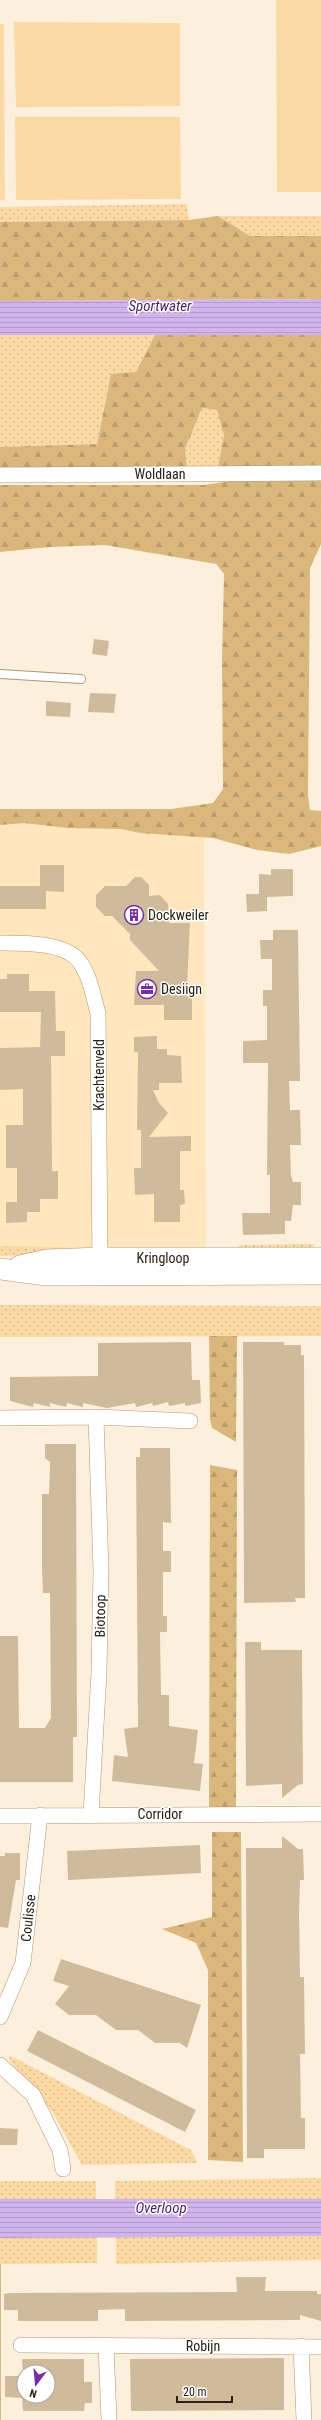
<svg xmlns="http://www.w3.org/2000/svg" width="321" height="2420" font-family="'Roboto Condensed',sans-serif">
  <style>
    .built { fill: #ffe6bd }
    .grass { fill: url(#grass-dots) }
    .forest { fill: url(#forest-firs) }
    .green { fill: #fad9a5 }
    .water { fill: url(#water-rules) }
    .building { fill: #cfbb9b; fill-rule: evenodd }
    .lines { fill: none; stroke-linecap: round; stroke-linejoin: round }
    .lane-casing { stroke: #ab9879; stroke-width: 10 }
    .street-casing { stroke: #ab9879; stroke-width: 16 }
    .secondary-casing { stroke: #ab9879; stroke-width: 22 }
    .lane { stroke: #fff; stroke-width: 8 }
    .street { stroke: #fff; stroke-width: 15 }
    .secondary { stroke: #fff; stroke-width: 21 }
    .labels { text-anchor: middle; stroke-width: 3; stroke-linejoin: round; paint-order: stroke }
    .street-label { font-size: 14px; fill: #292115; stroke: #fff }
    .poi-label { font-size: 14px; fill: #292115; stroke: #fff; text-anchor: start }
    .water-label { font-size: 15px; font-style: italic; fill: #4c2567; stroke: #fff }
  </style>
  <defs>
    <pattern id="grass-dots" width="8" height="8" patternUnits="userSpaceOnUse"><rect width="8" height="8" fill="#fad9a5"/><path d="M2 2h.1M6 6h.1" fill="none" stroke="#d6ba8d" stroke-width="1.8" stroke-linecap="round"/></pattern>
    <pattern id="forest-firs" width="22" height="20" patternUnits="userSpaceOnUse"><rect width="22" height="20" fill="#dab77d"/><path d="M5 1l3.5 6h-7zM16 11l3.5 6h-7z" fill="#bb9d6b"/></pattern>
    <pattern id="water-rules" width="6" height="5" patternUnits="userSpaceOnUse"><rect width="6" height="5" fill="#d2b4ed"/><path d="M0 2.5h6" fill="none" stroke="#b49aca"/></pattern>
  </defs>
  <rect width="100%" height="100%" fill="#fcf0dc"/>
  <!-- built -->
  <path class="built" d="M0 822 204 825 206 1253H0Z"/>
  <!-- grass -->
  <path class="grass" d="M187 204 189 220 0 222V207Z
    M218 216H321V236H250Z
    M0 335H155L136 372 109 382 97 444 0 447Z
    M202 408 217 410 224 435 218 467 187 468 185 449Z
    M314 1244 315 1249 238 1252 239 1245Z
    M0 1246 90 1248 78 1254 0 1256Z
    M0 1305 321 1306V1336L0 1337Z
    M9 2055 191 2150 198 2163 82 2165 53 2113 10 2061Z
    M321 2178V2199L115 2200V2181Z
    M0 2181H96V2200L0 2199Z
    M321 2236V2260L116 2264V2237Z
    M97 2237V2263L0 2264V2238Z"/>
  <!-- forest -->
  <path class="forest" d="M218 216 250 236H321V299L0 301V222L189 220Z
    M155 335H321V467H218L224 435 217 410 202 408 185 449 187 468 0 470V447L97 444 111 374 136 372Z
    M229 481H321V544L310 568 308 795 310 810 321 811V846L289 854 257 850 213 838 140 833 121 829 67 828 24 823 0 825V809H171L213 803 223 789 222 660 224 574 216 564 105 545 50 547 0 552V485H205Z
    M209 1336H237L236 1442 212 1428 210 1419Z
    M210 1465 237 1470 236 1809H209Z
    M212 1832H241L243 2162 208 2160V1970L196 1943 162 1929 212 1917Z
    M0 2264H1V2420H0Z"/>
  <!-- green -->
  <path class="green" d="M276 0H321V192H277Z
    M14 22 180 23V106L16 107Z
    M0 24H4L5 200H0Z
    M15 117H180L181 199 16 200Z"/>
  <!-- water -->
  <path class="water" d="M321 299V335H0V301Z
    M0 2199H321V2236L0 2238Z"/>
  <!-- building -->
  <path class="building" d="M94 639 109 641 107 656 92 654Z
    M90 693 116 694 114 713 88 712Z
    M46 701 71 703 70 717 46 716Z
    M40 865H64V892L46 891V909H0V886H40Z
    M271 869H293V896L267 897V911L247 912 246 894H259V874L271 875Z
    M135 877H141L149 885V896L160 895 168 904 169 923H190L187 986H192V1020H164V1005H134L136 971H159L130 940V934L112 916H105L96 907V895L105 886H126Z
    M273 930H298L300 1081H289L290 1110H300L301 1145H290L291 1175 293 1182H301V1205H293L291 1221H285V1234L243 1235 242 1213H270V1175H267L268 1063H243V1041L267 1040V1006H263V990H272V959H261L260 940H273Z
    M7 974H29V991H55L56 1031H65V1056H51L52 1171H58V1199H40V1212H27V1222L6 1223V1202H17V1168H6V1125H23V1089L0 1090V1048L40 1047 41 1012H0V979H7Z
    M157 1036V1049H167V1055L181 1056 182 1083H159V1090H153L159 1103 168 1113 149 1137 191 1136V1151H180V1190H184L185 1204 180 1205V1222H154V1194L135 1195 134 1168H141V1130H137L138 1052H134V1037Z
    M191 1342 192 1380H200L201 1403 185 1406V1403L169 1406 168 1402 153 1406 152 1403 136 1407 135 1403 107 1408 83 1403V1407L67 1403 66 1407 50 1403V1407L34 1403 33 1407 10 1401V1377L98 1376V1343Z
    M243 1342H284V1345H301V1355H304L305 1598H295L296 1602 244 1603Z
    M45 1444H76L77 1737H73V1782H0V1636H18L19 1728H45L51 1718 50 1593H43L42 1568V1494H49L50 1462 45 1458Z
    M140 1448H170L171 1523 163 1522V1551H171V1572H163V1616H167V1632H160L161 1695H169V1726L198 1730 194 1763 203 1764 200 1791 112 1781 114 1755 128 1757 124 1729 138 1727 136 1457H140Z
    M245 1642H261V1650H302L303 1784 298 1785 282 1798V1784L246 1786Z
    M282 1836 298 1849H303L304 1880H300L299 1912 300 1977H304L305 2054H300L301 2118H305V2149H264V2158H247L246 1848H282Z
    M200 1845 201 1873 68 1880 67 1851Z
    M5 1853H20V1880H16L8 1928 0 1927V1856H5Z
    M61 1959 201 2005 187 2048 180 2043H155L138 2030H116L96 2015H69L55 2004 69 1986 53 1981Z
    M38 2030 196 2110 185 2132 27 2051Z
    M0 2128 18 2129 17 2145H0Z
    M236 2277H266L265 2291H317V2294H321V2321L300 2315V2320L125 2321V2309L98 2310V2321H18V2310H4V2294L9 2293 237 2292Z
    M284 2358V2410L131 2411 130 2359Z
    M22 2359H84V2382H92V2403H85L84 2411H23L22 2398 5 2397V2376H23ZM24 2372H48V2396H24Z"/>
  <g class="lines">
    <!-- lane casing -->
    <g class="lane-casing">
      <path id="lane" d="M0 674 81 679"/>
    </g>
    <!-- street casing -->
    <g class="street-casing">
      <path id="street" d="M0 475 321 473
        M0 943C22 943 64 942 79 961 90 975 93 996 98 1013L100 1267
        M96 1417 190 1421
        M0 1418 96 1417 101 1570 99 1672 91 1815
        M0 1816 321 1814
        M0 2017 23 1963 40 1815
        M0 2065 33 2095 60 2150 63 2169
        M21 2345 321 2347
        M106 2346 109 2420
        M301 2346 304 2420"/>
    </g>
    <!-- secondary casing -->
    <g class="secondary-casing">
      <path id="secondary" d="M20 1266 47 1260 101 1258H321
        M0 1269 46 1275 321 1274"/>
    </g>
    <!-- lane -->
    <use href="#lane" class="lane"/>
    <!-- street -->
    <use href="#street" class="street"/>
    <!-- secondary -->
    <use href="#secondary" class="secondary"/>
  </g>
  <!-- icons -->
  <defs>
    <g id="building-ring" transform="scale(1)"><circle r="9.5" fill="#fff" stroke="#752fa2" stroke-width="1.5"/><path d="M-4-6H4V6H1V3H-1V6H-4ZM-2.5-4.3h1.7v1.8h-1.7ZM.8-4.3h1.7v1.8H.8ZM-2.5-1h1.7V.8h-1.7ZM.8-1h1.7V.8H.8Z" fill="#752fa2"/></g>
    <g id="office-ring" transform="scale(1)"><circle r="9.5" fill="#fff" stroke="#752fa2" stroke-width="1.5"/><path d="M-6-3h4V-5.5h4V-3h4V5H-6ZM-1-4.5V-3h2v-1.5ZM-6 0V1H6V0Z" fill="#752fa2"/></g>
  </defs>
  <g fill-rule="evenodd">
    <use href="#building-ring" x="134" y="915"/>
    <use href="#office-ring" x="147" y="989"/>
  </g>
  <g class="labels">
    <!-- street labels -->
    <g class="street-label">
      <text x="160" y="479">Woldlaan</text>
      <text transform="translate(99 1075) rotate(-90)" y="5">Krachtenveld</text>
      <text x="163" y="1263">Kringloop</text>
      <text transform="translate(100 1616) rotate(-89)" y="5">Biotoop</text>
      <text x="160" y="1819">Corridor</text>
      <text transform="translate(28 1918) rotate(-84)" y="5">Coulisse</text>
      <text x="203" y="2351">Robijn</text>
    </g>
    <!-- poi labels -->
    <g class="poi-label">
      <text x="148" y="920">Dockweiler</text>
      <text x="161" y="994">Desiign</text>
    </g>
    <!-- water labels -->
    <g class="water-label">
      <text x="160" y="311">Sportwater</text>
      <text x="161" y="2213">Overloop</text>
    </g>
  </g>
  <!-- north arrow -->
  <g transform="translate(36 2384) rotate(196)"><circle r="19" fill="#ffffff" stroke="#a9a6a1"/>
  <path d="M0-3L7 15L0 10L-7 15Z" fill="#752fa2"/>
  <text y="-6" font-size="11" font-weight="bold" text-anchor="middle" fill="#292115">N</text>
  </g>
  <!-- scale -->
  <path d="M177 2396v6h55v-6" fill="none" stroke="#292115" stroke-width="2"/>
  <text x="183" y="2396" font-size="12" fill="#292115" stroke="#ffffff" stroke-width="3" paint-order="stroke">20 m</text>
</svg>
